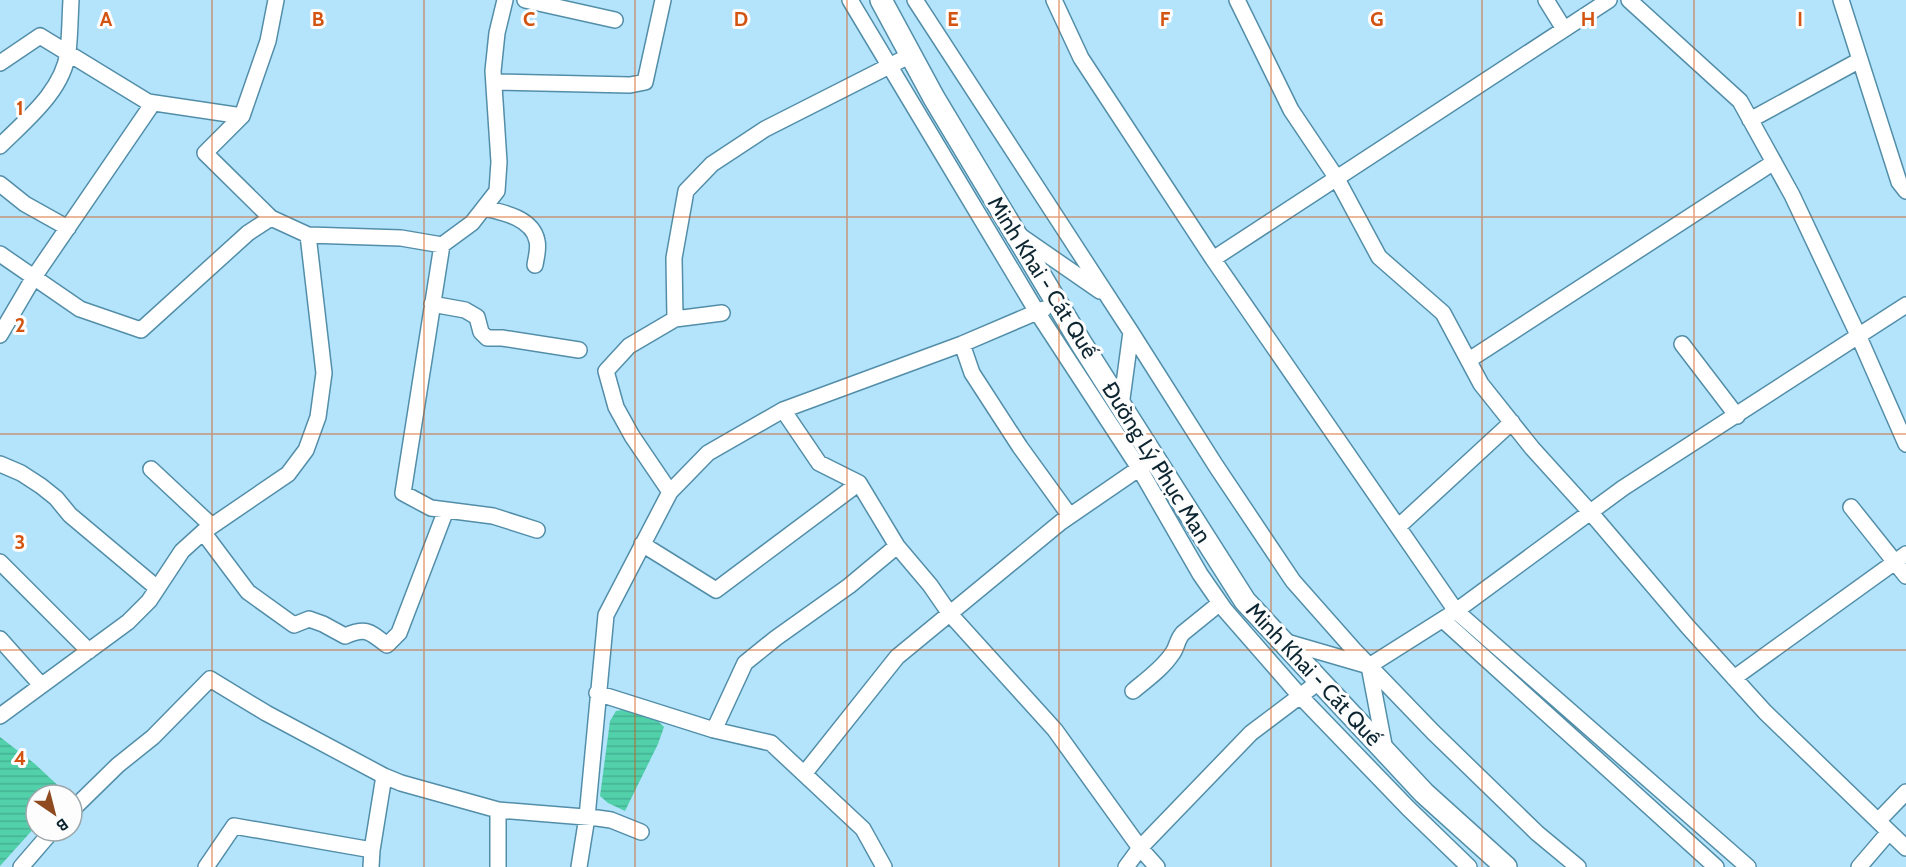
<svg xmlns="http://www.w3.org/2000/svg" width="1906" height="867" font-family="Cabin,sans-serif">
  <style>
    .water { fill: url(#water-rules) }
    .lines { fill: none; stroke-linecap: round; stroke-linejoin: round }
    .minor-casing { stroke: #538ea9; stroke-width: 18 }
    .secondary-casing { stroke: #538ea9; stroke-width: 24 }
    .minor { stroke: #fff; stroke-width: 15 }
    .secondary { stroke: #fff; stroke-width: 21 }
    .grid { fill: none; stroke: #d25410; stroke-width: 1.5; stroke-opacity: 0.55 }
    .labels { text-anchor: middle; stroke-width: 6; stroke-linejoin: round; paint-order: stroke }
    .street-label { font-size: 22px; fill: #0c2530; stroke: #fdfdfd }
    .grid-label { font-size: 20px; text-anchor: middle; font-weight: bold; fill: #d25410; stroke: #fdfdfd; stroke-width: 6; stroke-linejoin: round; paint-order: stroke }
  </style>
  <defs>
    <pattern id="water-rules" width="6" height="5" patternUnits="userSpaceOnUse" patternTransform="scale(1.5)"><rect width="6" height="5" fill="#51d0aa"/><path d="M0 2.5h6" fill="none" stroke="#45b293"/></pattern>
  </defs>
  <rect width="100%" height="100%" fill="#b4e4fc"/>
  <!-- water -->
  <path class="water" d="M622 710 656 719 664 727 658 744 625 811 608 803 600 796 610 721 616 711Z
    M0 737 35 764 66 793 64 795H36V826L0 866Z"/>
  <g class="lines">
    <!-- minor casing -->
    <g class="minor-casing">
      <path id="minor" d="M525 0 615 20
        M850 0 1037 312 1139 468 1200 574 1225 610 1300 696 1408 808 1469 867
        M915 0 1131 332 1216 466 1293 581 1354 650 1433 732 1537 833 1578 867
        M1054 0 1081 58 1213 259 1456 611 1748 867
        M1237 0 1291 110 1336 177 1379 257 1443 313 1481 384 1532 448 1591 513 1688 627 1765 712 1906 848
        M1546 0 1564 29
        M1629 0 1740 101 1792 195 1859 337 1906 444
        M1841 0 1899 182 1906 191
        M0 63 40 36 148 102 242 116
        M494 82 630 85 645 82 663 0
        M1750 120 1860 60
        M0 146C26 120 63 91 68 52 70 35 70 17 71 0
        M0 184 25 204 68 228
        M484 208C502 212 533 218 537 241 539 248 536 258 535 265
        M271 218 205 153 242 116 268 41 276 0
        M1019 235 1100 291
        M442 245 403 493 431 508 493 516 537 530
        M0 254 80 309 141 330 248 233 271 218 308 235 401 238 442 245 472 223 497 191 499 162 493 71 497 33 505 0
        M1213 259 1609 0
        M432 304 465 310 477 317 481 332 487 338H502L579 350
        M675 319 674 258 686 191 712 164 765 129 911 55
        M0 335 34 277 153 103
        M962 344 972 373 1020 447 1070 516
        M1682 344 1737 416
        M1469 360 1774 162
        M1121 406 1131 332
        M783 410 819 463 859 483 897 546 930 585 950 614 1055 730 1140 848 1157 867
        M0 464 21 473 41 486 56 498 70 515 157 588
        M151 469 212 526
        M670 492 632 436 616 407 606 371 629 346 675 319 722 313
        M1851 507 1906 576
        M1398 527 1512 422
        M203 532 248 592 294 625 309 619 323 624 345 636C366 627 369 631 387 645L399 633 446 510
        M642 544 716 590 859 483
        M0 562 89 651
        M1443 620 1716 867
        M0 639 41 685
        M1283 641 1369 666
        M1734 678 1906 554
        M1133 691C1146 680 1162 669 1172 654 1177 648 1177 639 1183 633L1220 603
        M597 693 714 730 771 743 863 829 884 867
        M0 716 128 622 149 601 182 551 203 532 288 474 306 450 318 417 324 373 308 235
        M714 730 745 663 776 638 849 586 897 546
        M1385 750 1369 666 1456 611 1623 488 1906 305
        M804 774 897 657 1061 522 1147 463
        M72 810 118 765 153 737 210 679 266 713 384 776
        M1878 821 1906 792
        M21 867 52 831
        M206 867 234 826 372 850 384 776 401 783 498 810 597 818 611 820 641 832
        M371 867 372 850
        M498 867V810
        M579 867 587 817 606 615 670 492 708 453 783 410 962 344 1044 309
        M1126 867 1140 848 1251 733 1320 681
        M1859 867 1889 832"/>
    </g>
    <!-- secondary casing -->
    <g class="secondary-casing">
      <path id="secondary" d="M881 0 934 98 1081 343 1245 601 1424 793 1506 867"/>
    </g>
    <!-- minor -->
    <use href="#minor" class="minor"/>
    <!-- secondary -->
    <use href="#secondary" class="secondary"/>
  </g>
  <!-- grid -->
  <path class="grid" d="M212 0V867M424 0V867M635 0V867M847 0V867M1059 0V867M1271 0V867M1482 0V867M1694 0V867M0 217H1906M0 434H1906M0 650H1906"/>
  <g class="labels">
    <!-- street labels -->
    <g class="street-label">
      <text transform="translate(1043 277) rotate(58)" y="8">Minh Khai - Cát Quế</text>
      <text transform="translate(1157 462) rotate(58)" y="8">Đường Lý Phục Man</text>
      <text transform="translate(1314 674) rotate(47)" y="8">Minh Khai - Cát Quế</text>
    </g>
  </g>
  <g class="grid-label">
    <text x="106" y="26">A</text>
    <text x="318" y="26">B</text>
    <text x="529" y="26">C</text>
    <text x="741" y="26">D</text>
    <text x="953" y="26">E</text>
    <text x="1165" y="26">F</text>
    <text x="1377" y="26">G</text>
    <text x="1588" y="26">H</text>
    <text x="1800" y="26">I</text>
    <text x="20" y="115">1</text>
    <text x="20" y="332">2</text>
    <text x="20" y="549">3</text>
    <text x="20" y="765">4</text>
  </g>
  <!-- north arrow -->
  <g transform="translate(54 813) rotate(145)"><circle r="28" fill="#fdfdfd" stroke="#9da7ab" stroke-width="1.5"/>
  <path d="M0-4.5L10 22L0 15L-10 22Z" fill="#8f4b1f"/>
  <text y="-9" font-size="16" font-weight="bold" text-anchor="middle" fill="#0c2530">B</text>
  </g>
</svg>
